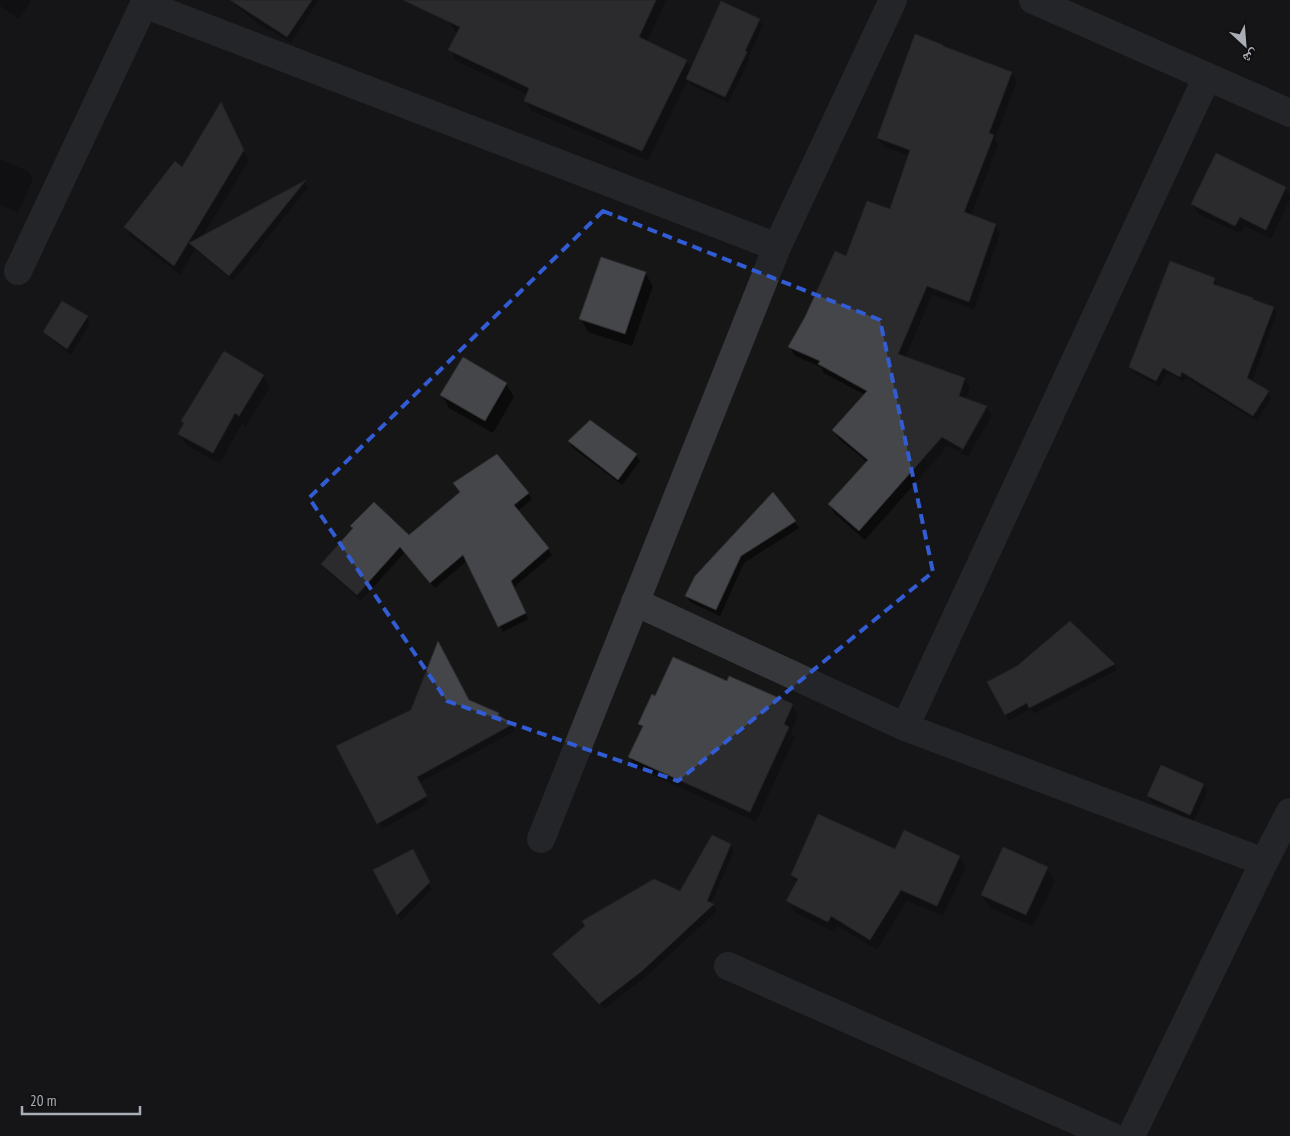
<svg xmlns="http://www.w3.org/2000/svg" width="1290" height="1136" font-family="'PT Sans Narrow','Noto Naskh Arabic',sans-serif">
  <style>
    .shadow { fill: #0007 }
    .building { fill: #45464a; stroke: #303033 }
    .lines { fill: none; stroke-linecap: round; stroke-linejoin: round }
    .minor { stroke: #37383c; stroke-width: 28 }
    .marked { fill: none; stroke: #325cd3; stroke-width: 4; stroke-dasharray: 10 6; stroke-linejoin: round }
  </style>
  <rect width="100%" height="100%" fill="#161617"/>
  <!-- shadow -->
  <path class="shadow" d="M0 0H32L19 19 0 6Z
    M229 0H319L291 43 271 30 270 32 253 20Z
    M460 0H665L666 1 647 42 686 61 691 69 760 20 763 26 749 57 750 59 728 103 691 85 688 80 648 161 531 111 525 101 528 95 456 61 450 50 458 33 455 32 449 21Z
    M944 48 1012 73 1017 82 995 139 998 145 971 216 995 225 1000 234 974 310 932 295 905 358 965 379 970 388 966 399 986 407 992 416 968 457 961 453 986 411H983L959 452 948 446 865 540 835 514 830 505 867 462 839 439 834 430 865 395 824 373 821 367 795 356 790 347 846 258 891 210 909 156 884 147 878 138Z
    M226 114 249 161 203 236 305 182 308 188 233 281 195 250 180 275 131 237 125 228 183 169Z
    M0 159 28 171 33 179 18 213 0 205Z
    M1285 188 1290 196V199L1271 239 1245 226 1241 234 1198 214 1192 204Z
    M645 273 653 286 632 346 588 332 581 319Z
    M1214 279 1218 285 1217 287 1274 306 1277 313 1252 382 1268 392 1271 398 1257 421 1186 378 1184 382 1167 373 1160 387 1134 373 1131 367Z
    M87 317 90 323 71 355 49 338 45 332Z
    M264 376 270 387 246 427 242 424 220 464 186 445 179 434 185 424 183 421Z
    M506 384 514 397 493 433 449 408 442 395Z
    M569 442 636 455 640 461 622 485 573 448Z
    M454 484 528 493 532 499 517 512 548 549 552 555 513 588 528 619 503 632 467 561 435 588 405 552 361 601 326 570 322 564 354 529 352 526 409 537 461 493Z
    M773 494 795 522 799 528 744 563 720 616 690 602 686 596Z
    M1114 664 1117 670 1034 714 1031 709 1009 721 989 683Z
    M730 677 792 705 798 716 791 732 795 738 756 822 636 768 630 757 643 729 640 724 727 683Z
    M468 701 498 714 500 718 512 725 515 731 419 783 429 803 382 829 337 746Z
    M1161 767 1204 785 1207 792 1194 821 1152 802 1148 796Z
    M713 836 731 845 734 852 711 904 713 905 717 911 646 977 604 1009 557 961 554 954 680 893Z
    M896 851 960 857 966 868 943 916 907 901 877 950 837 926 834 932 794 912 788 901 797 884 792 875Z
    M416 856 432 889 401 921 375 871Z
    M1047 868 1055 881 1033 927 990 908 982 895Z"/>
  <!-- building -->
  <path class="building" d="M230 0H312L287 37Z
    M403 0H656L639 37 687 60 642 151 524 101 529 88 448 50 460 27Z
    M721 1 760 19 745 51 747 52 725 97 686 79Z
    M915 34 943 45V46L1012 72 989 133 994 135 964 212 996 224 969 302 927 286 898 354 965 378 959 396 987 406 963 449 942 437 859 531 828 504 868 460 832 430 867 391 818 364 820 361 788 347 805 317 835 251 846 256 867 201 890 209 910 150 877 138Z
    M221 102 244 150 174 266 124 227 175 161 182 167Z
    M1216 153 1286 187 1266 230 1240 217 1235 226 1191 204Z
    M306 180 229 276 189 243Z
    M601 257 646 272 625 334 579 319Z
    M1170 261 1215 278 1213 284 1253 298 1252 299 1274 307 1247 378 1269 391 1253 416 1182 372 1180 377 1163 368 1156 381 1129 367Z
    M62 301 88 316 67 349 43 332Z
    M224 351 264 375 239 416 235 413 213 453 178 434 184 423 181 421Z
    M463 357 507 383 485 421 440 395Z
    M590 420 637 454 618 480 568 441Z
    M497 454 529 493 514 505 549 548 511 581 526 613 498 627 463 555 430 583 400 547 357 595 321 564 353 528 350 526 374 502 409 535 460 492 453 483Z
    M773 492 796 521 741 556 716 610 685 596 695 576Z
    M1070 621 1115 664 1029 708 1027 703 1005 715 987 682 1017 666Z
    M438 641 469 700 499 713 498 715 513 724 417 777 427 796 377 824 336 746 411 710Z
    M673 657 727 681 729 676 793 704 784 724 789 727 750 812 628 757 643 726 638 724 652 694 655 696Z
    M1161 765 1204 784 1190 815 1147 796Z
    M818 814 895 849 904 830 960 856 937 906 901 890 870 940 831 916 828 922 786 901 798 879 791 875Z
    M712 835 731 844 707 901 714 904 642 971 599 1004 552 954 585 926 582 921 654 879 680 891Z
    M1003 847 1048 867 1026 915 981 895Z
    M413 849 430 882 397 915 373 870Z"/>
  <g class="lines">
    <!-- minor -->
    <path class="minor" d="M1033 0 1290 113
      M144 4 777 247
      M18 271 146 0
      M635 602 905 727 1264 862
      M905 727 1207 77
      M541 839 777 247 893 0
      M728 966 1111 1136
      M1131 1136 1264 862 1290 812"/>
  </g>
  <!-- marked area -->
  <path d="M0 0H1290V1136H0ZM603 211 880 320 933 572 678 781 447 701 309 498Z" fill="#161617" fill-opacity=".55" fill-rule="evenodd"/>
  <path class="marked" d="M603 211 880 320 933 572 678 781 447 701 309 498Z"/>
  <!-- north arrow -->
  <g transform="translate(1245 45) rotate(154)" stroke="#111112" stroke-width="4" paint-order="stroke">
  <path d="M0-4L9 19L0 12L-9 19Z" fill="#a9adb6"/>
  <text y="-8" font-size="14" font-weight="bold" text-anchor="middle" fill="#a9adb6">ش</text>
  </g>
  <!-- scale -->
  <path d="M22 1106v8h118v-8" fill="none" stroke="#a9adb6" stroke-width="2.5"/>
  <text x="30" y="1106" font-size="15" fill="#a9adb6" stroke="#111112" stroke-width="4" paint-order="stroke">20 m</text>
</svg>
